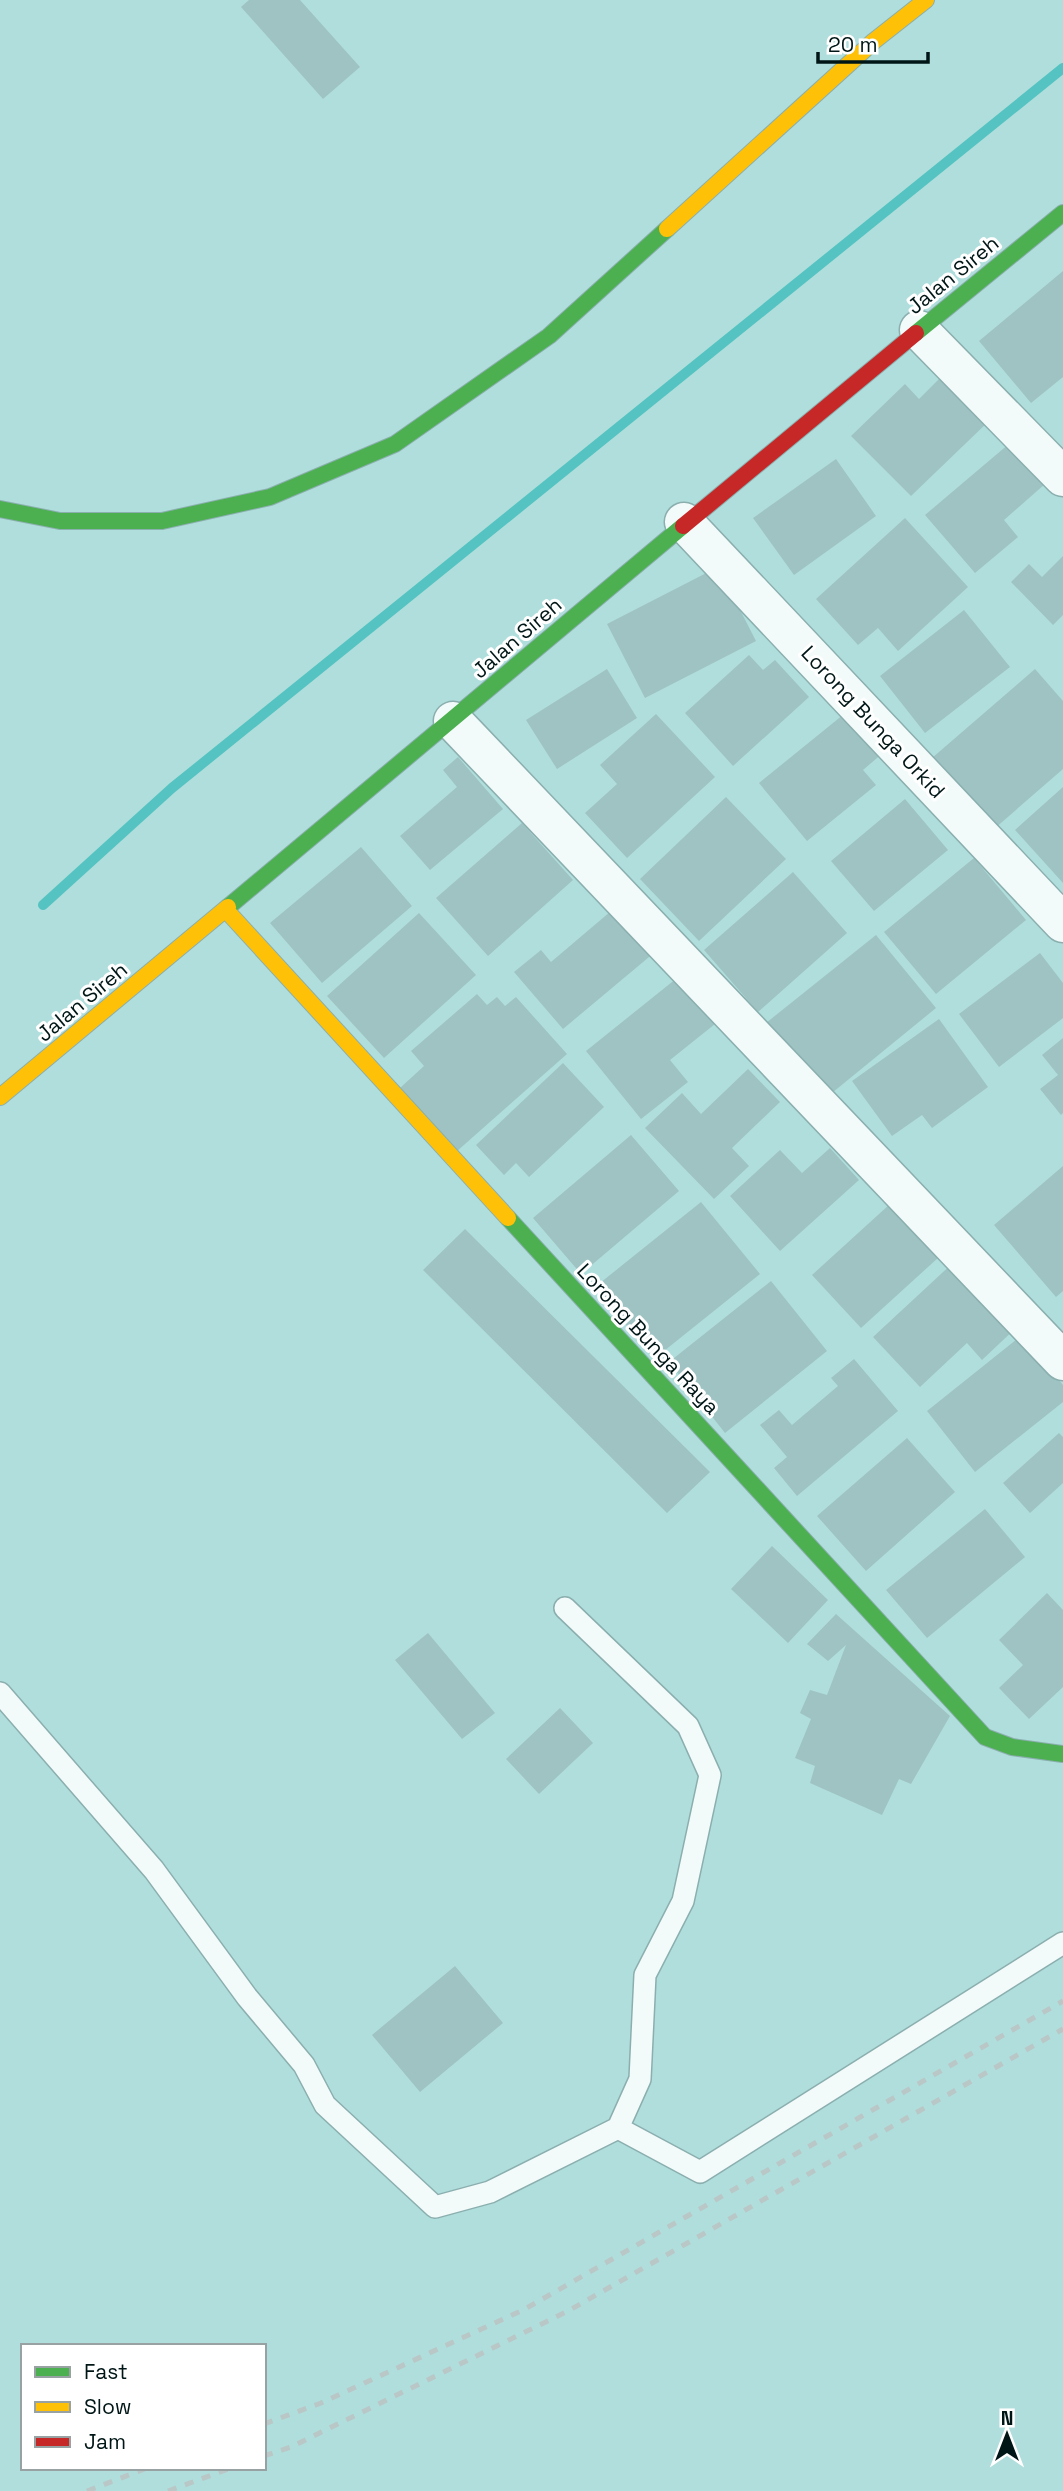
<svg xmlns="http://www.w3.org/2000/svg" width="1063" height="2491" font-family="'Space Grotesk',sans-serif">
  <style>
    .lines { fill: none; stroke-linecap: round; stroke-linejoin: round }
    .stream { stroke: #54c3c1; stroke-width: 10 }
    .building { fill: #9ec3c2 }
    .lane-casing { stroke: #8aafae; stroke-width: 24 }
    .street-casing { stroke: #8aafae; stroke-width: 41 }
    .fast-casing { stroke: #8aafae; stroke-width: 18 }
    .slow-casing { stroke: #8aafae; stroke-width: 18 }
    .jam-casing { stroke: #8aafae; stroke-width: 18 }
    .lane { stroke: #f3fafa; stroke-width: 21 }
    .street { stroke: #f3fafa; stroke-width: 38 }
    .fast { stroke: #4caf50; stroke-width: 16 }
    .slow { stroke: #ffc107; stroke-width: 16 }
    .jam { stroke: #c62828; stroke-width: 16 }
    .rail { stroke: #b9c7c6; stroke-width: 5; stroke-dasharray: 9 9; stroke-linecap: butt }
    .labels { text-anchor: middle; stroke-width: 6; stroke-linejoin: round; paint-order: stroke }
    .street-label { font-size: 21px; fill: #001616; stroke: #fff }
  </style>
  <rect width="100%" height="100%" fill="#b0dedc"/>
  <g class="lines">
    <!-- stream -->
    <path class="stream" d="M43 905 172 788 1063 68"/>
  </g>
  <!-- building -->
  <path class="building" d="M249 0H300L360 67 323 99 241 7Z
    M1063 271V377L1031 403 979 341Z
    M945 373 990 420 911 496 851 436 905 384 919 399Z
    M1010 443 1045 484 1004 520 1018 537 975 573 925 515Z
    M836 459 876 516 794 575 753 518Z
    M905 518 968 587 898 651 878 628 858 645 816 599Z
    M1063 556V615L1053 625 1011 582 1029 564 1042 577Z
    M718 567 756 641 645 698 607 624Z
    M964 610 1010 667 925 733 880 676Z
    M749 655 763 670 775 660 809 697 733 766 685 713Z
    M607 669 637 718 557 769 526 720Z
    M1035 669 1063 701V769L994 829 932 758Z
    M849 710 884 752 863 770 876 785 807 841 759 783Z
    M656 714 715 777 627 858 585 813 617 784 600 765Z
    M458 757 503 809 430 870 400 836 457 787 443 770Z
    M1063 787V883L1015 830Z
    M726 797 786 859 699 941 640 879Z
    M905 799 948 850 874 911 831 861Z
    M522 823 573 880 488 956 436 898Z
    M361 847 412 906 322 983 270 923Z
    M974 858 1026 920 936 994 884 932Z
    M793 872 847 933 758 1012 704 950Z
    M617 906 655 952 563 1029 514 972 541 950 551 962Z
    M419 913 476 975 384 1058 327 996Z
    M876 935 936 1008 827 1097 766 1023Z
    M1040 953 1063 983V1018L999 1067 959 1014Z
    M677 978 715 1024 670 1060 688 1082 641 1119 586 1051Z
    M477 994 487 1005 497 997 505 1006 516 997 567 1054 456 1152 400 1088 424 1066 411 1051Z
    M939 1019 988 1087 932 1128 922 1115 892 1136 852 1081Z
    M1063 1038V1113L1061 1115 1040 1089 1058 1075 1042 1055Z
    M563 1063 604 1107 529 1177 516 1163 504 1175 476 1145Z
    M748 1069 780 1102 732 1148 749 1166 714 1199 645 1128 682 1093 701 1114Z
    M631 1135 679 1191 581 1274 533 1218Z
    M830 1148 859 1180 780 1251 730 1196 780 1150 802 1173Z
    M1063 1166V1291L1056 1297 994 1225Z
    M701 1202 760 1274 654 1359 595 1287Z
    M890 1204 939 1257 861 1328 812 1275Z
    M465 1229 710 1472 667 1513 423 1270Z
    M956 1260 1018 1326 982 1360 967 1343 920 1387 873 1337Z
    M771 1281 827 1351 725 1433 669 1362Z
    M1022 1335 1063 1385V1402L975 1472 927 1411Z
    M854 1359 898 1411 797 1496 774 1468 787 1457 760 1425 779 1410 792 1425 838 1386 831 1378Z
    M1059 1433 1063 1437V1483L1030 1513 1003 1483Z
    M907 1438 955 1492 866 1571 817 1516Z
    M985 1509 1025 1557 927 1638 886 1590Z
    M772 1546 828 1600 788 1643 731 1589Z
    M1047 1593 1063 1610V1687L1029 1719 999 1688 1023 1665 999 1640Z
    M836 1614 950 1716 911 1784 899 1779 882 1815 810 1783 815 1766 795 1758 811 1719 800 1713 810 1690 827 1695 846 1645 828 1661 807 1644Z
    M428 1633 495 1713 462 1739 395 1660Z
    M560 1708 593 1743 539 1794 506 1759Z
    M455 1966 503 2023 420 2092 372 2035Z"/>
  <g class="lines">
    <!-- lane casing -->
    <g class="lane-casing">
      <path id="lane" d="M0 1693 154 1870 247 1997 304 2065 325 2105 435 2207 490 2192 618 2128 640 2079 645 1975 683 1901 710 1775 688 1726 565 1608
        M618 2128 700 2172 1063 1943"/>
    </g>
    <!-- street casing -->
    <g class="street-casing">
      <path id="street" d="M919 330 1063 477
        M684 522 1063 923
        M453 721 1063 1361"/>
    </g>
    <!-- fast casing -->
    <g class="fast-casing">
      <path id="fast" d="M916 333 1063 213
        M0 509 60 521H162L270 497 395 444 549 336 667 229
        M228 907 683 526
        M508 1218 985 1737 1012 1747 1063 1754"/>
    </g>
    <!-- slow casing -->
    <g class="slow-casing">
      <path id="slow" d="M667 229 874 41 926 0
        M226 910 508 1218
        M0 1097 228 907"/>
    </g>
    <!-- jam casing -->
    <g class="jam-casing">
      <path id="jam" d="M683 526 916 333"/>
    </g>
    <!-- lane -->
    <use href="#lane" class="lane"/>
    <!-- street -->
    <use href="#street" class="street"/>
    <!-- fast -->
    <use href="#fast" class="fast"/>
    <!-- slow -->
    <use href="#slow" class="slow"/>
    <!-- jam -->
    <use href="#jam" class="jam"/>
    <!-- rail -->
    <path class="rail" d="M264 2424 321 2403 525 2309 1063 2001
      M264 2456 291 2447 568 2311 1063 2029
      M87 2491 147 2468
      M168 2491 231 2468"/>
  </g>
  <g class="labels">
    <!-- street labels -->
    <g class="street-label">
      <text transform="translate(953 275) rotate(-39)" y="7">Jalan Sireh</text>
      <text transform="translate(517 638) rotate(-41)" y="7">Jalan Sireh</text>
      <text transform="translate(873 722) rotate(47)" y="7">Lorong Bunga Orkid</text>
      <text transform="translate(82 1002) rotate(-40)" y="7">Jalan Sireh</text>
      <text transform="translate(648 1339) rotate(47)" y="7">Lorong Bunga Raya</text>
    </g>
  </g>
  <!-- legend -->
  <rect x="21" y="2344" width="245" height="126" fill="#ffffff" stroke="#99a2a2" stroke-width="2"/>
  <rect x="35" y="2367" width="35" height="10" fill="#4caf50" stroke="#99a2a2" stroke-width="2"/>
  <text x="84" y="2379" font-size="21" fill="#001616">Fast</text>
  <rect x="35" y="2402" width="35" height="10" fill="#ffc107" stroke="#99a2a2" stroke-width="2"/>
  <text x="84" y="2414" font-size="21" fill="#001616">Slow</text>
  <rect x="35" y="2437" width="35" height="10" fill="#c62828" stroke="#99a2a2" stroke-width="2"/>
  <text x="84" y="2449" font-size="21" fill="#001616">Jam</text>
  <!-- north arrow -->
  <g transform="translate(1007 2435)" stroke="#ffffff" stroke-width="5" paint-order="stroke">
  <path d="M0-5L12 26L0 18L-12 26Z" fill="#001616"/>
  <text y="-10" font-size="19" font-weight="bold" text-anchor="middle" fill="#001616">N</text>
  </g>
  <!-- scale -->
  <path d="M818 52v10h110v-10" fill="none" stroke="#001616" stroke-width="3.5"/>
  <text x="828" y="52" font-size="21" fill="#001616" stroke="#ffffff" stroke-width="5" paint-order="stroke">20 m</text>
</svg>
